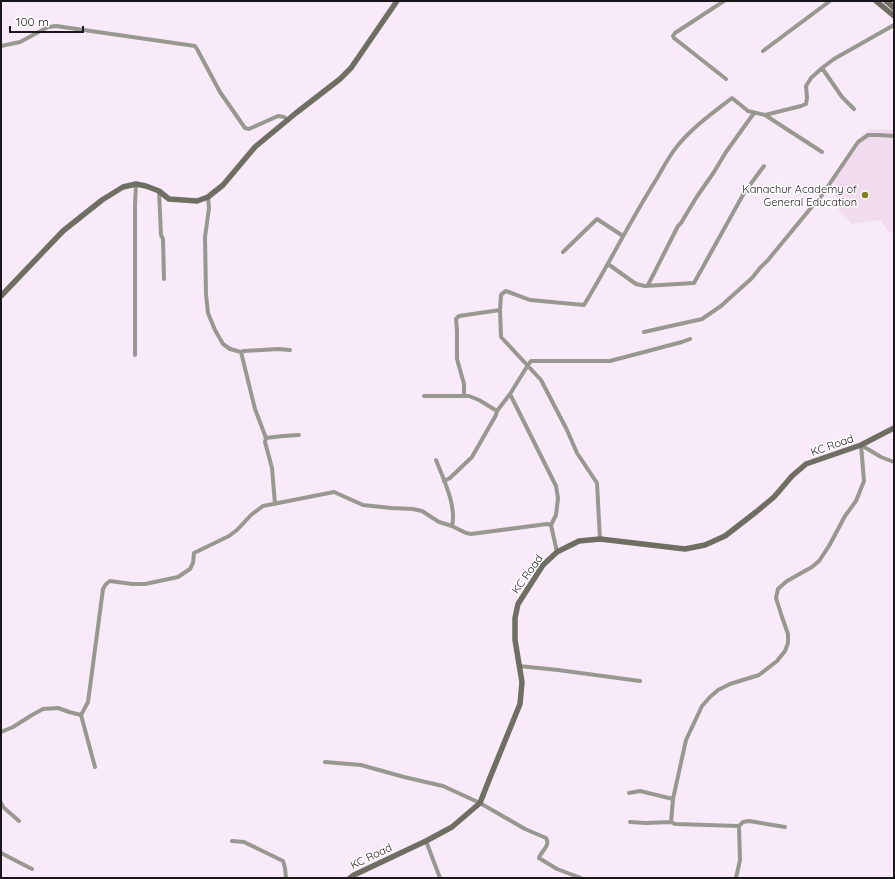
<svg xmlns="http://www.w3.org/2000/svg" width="895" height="879" font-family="Quicksand,sans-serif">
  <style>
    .built { fill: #f0dbef }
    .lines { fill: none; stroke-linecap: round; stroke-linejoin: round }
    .street { stroke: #989890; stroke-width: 4 }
    .secondary { stroke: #6e6e63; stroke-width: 5.5 }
    .poi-dot { fill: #857d23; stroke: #fff; stroke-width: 1.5 }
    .labels { text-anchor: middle; stroke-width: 3; stroke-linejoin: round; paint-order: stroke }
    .poi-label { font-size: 11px; fill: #1b161b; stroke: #fff; text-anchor: end }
    .street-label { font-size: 11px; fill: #1b161b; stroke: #fff }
  </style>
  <rect width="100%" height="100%" fill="#f9eaf9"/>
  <!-- built -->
  <path class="built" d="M869 129 894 130V232L889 233 880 220 852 224 840 213 832 176Z"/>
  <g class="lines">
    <!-- street -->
    <path class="street" d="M724 1 675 33 673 36 674 38 726 79
      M1 46 20 42 48 27 56 26 195 46 197 49 220 92 245 128 249 129 278 116 284 117 288 120
      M763 51 830 1
      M822 68 842 97 854 109
      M765 115 822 152
      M159 191 161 235 163 239 164 279
      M208 197 209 208 205 237 206 294 208 313 215 330 223 344 230 349 241 352 244 351 278 349 290 350
      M563 252 597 219 623 236
      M608 264 636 284 645 286 694 283 744 193 764 166
      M648 285 678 226 681 223 696 198 714 172 726 152 754 113
      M644 332 702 319 721 306 752 278 760 268 768 260 815 203 818 201 858 142 868 135H879L894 136
      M241 352 255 409 266 438 265 442 272 468 275 504
      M135 355V205L136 184
      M510 394 556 486 558 498 556 515 551 525 557 552
      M424 396H469L479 400 497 411
      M464 396V384L457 359V331L456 319 459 316 500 310
      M266 438 283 436 299 435
      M436 460C443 478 457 506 452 526L466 533 471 534 547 524 551 525
      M444 481 450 478 472 457 496 415 497 411 510 394 528 365 531 361H610L682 342 690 339
      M600 539 597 483 577 453 567 430 541 380 501 337 500 310 501 295 503 293 506 291 530 300 584 305C609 264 630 221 656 180 663 168 670 154 679 144 694 126 714 112 732 98L748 111 765 115 801 106 806 104 807 98 806 86 811 78 822 68 834 59 894 25
      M519 666 558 670 640 681
      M1 732 13 727 32 715 43 709 58 708 69 712 81 715
      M325 762 361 765 404 777 443 786 480 803 525 829 546 838C551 846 541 851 539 858L557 869 581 878
      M95 767 81 715 88 702 103 589 106 584 110 581 132 584H145L178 577 190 569 193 563 194 553 229 536 237 530 251 515 263 506 334 492 363 505 391 508 413 509 422 511 439 522 452 526
      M629 793 640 791 673 799
      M1 803 3 807 19 821
      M630 822 646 823 671 822 675 824 739 826
      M671 822 673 799 686 740 702 706 710 697 718 690 730 684 759 675 777 661 785 651 788 643V634L782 617 776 598 778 589 787 581 812 567 819 561 829 546 845 516 856 501 864 481 861 445 881 457 894 462
      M232 841 244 842 283 861 285 868 286 878
      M426 841 440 878
      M1 853 32 869
      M736 878 740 860 739 826 743 822 749 821 785 827"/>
    <!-- secondary -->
    <path class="secondary" d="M876 1 894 16
      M886 1 894 8
      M1 296 63 231 102 200 123 187 136 184 146 186 159 191 169 199 197 201 208 197 223 185 255 147 296 113 340 79 351 68 397 1
      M350 878 354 875 426 841 452 827 480 803 489 780 520 704 522 682 515 640V618L518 604 543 565 557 552 579 541 600 539 685 549 705 545 725 536 756 512 774 497 792 476 806 464 861 445 894 428"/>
  </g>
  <!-- markers -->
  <circle class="poi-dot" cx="865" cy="195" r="4"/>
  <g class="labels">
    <!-- poi labels -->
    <g class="poi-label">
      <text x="857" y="193">Kanachur Academy of<tspan x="857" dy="13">General Education</tspan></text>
    </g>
    <!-- street labels -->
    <g class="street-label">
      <text transform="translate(832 445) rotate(-19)" y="4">KC Road</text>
      <text transform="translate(527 574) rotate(-55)" y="4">KC Road</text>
      <text transform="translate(371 856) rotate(-26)" y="4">KC Road</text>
    </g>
  </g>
  <!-- border -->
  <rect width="895" height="879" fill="none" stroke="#1b161b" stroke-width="4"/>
  <!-- scale -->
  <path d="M10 26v6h73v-6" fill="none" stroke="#1b161b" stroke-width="2"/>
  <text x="16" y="26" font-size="12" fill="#1b161b" stroke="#ffffff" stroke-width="3" paint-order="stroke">100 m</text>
</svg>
